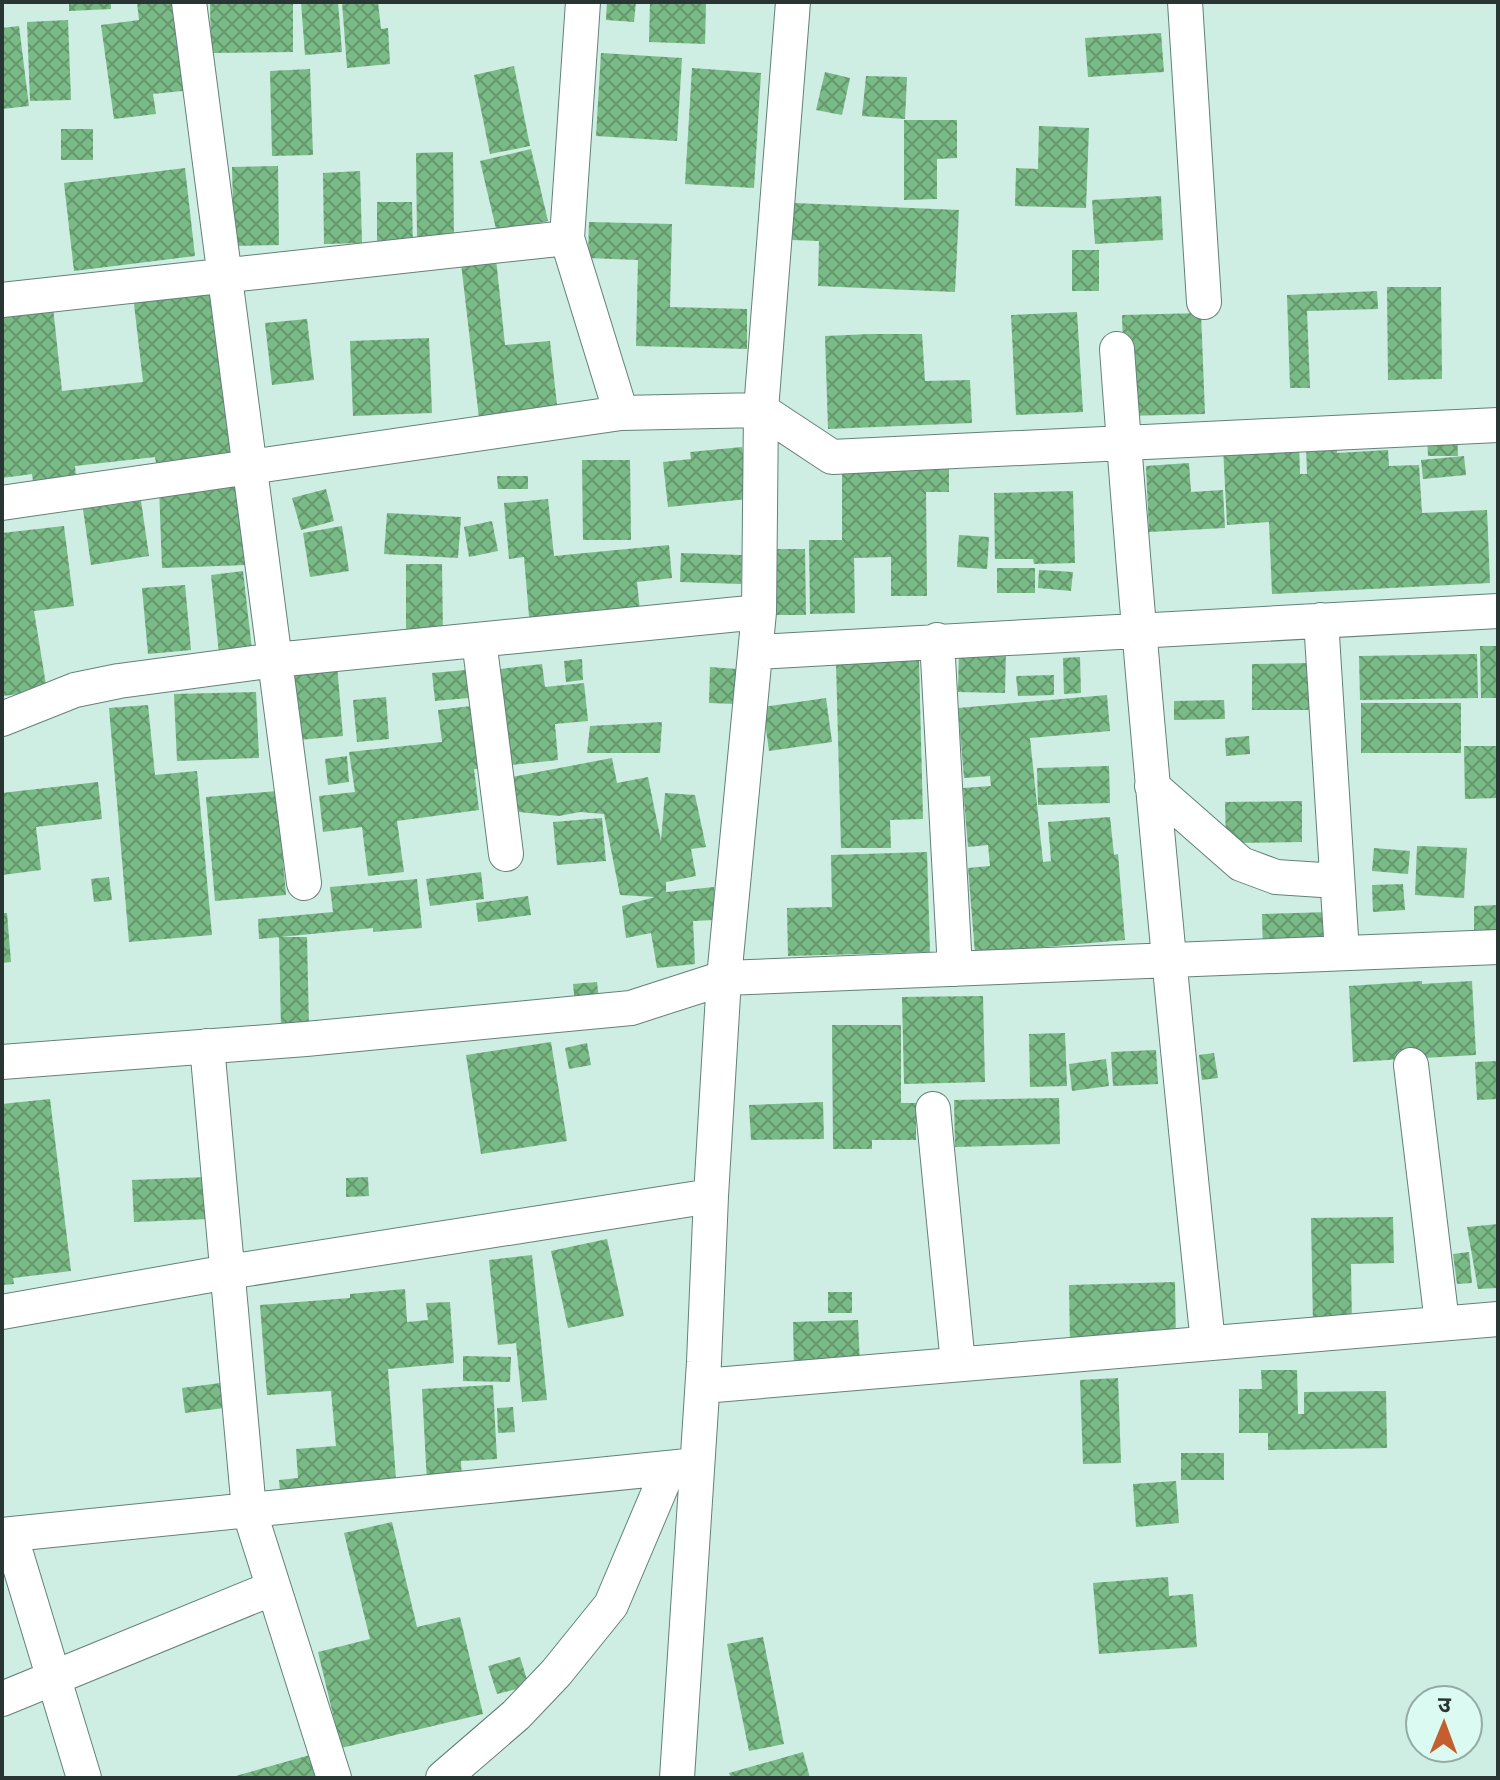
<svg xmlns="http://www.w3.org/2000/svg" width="1500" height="1780" font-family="'Noto Serif','Noto Sans Devanagari',serif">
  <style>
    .building { fill: url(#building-cross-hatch) }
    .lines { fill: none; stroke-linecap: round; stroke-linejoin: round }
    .minor-casing { stroke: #648179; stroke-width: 36 }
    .minor { stroke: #fff; stroke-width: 34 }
  </style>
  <defs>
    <pattern id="building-cross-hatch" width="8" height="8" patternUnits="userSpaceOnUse" patternTransform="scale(2)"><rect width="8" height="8" fill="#7aba86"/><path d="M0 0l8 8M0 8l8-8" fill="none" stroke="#64986e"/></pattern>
  </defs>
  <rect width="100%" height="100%" fill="#ceede3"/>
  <!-- building -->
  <path class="building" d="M69 2H111V9L69 11Z
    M137 2H181L192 90 153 94 156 114 114 119 101 25 139 20Z
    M210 2H293V52L211 53Z
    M301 2H338L342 52 305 55Z
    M342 2H378L381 29 388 28 390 64 347 68Z
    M607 2H636L634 22 606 20Z
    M650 2H706L705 44 649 42Z
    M68 20 71 100 30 101 27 22Z
    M19 26 29 106 2 109V28Z
    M1161 33 1164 72 1088 77 1085 38Z
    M601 53 682 58 677 141 596 136Z
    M514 66 530 146 490 154 474 75Z
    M692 68 761 73 754 188 685 184Z
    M310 69 313 155 272 156 270 71Z
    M825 72 850 78 842 115 816 110Z
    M866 76 907 77 905 119 862 116Z
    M904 120H957V158L937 159V199L904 200Z
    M1039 126 1089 128 1086 208 1015 206 1016 168 1038 169Z
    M61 129H93V160H61Z
    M531 149 548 221 497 233 480 161Z
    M453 152 454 236 417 237 416 153Z
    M278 166 279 245 234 246 232 167Z
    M185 168 195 256 74 271 64 183Z
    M360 171 362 243 324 244 323 173Z
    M1161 196 1163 240 1095 244 1092 200Z
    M377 202H412L413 246H377Z
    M794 203 959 210 955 292 818 286 819 241 792 240Z
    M589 222 672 224 670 307 747 309V349L636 346 638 260 588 258Z
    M1072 250H1099V291H1072Z
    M496 259 505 345 550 341 557 405 479 418 461 263Z
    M219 285 238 453 156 463 155 457 75 466 76 476 33 481 32 474 2 478V313L53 307 62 391 143 382 133 295Z
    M1387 287H1441L1442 379 1388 380Z
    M1377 291 1378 309 1307 311 1310 388H1290L1287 295Z
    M1077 312 1083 412 1016 415 1011 315Z
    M1201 313 1205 414 1125 416 1122 315Z
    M307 319 314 380 272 385 265 323Z
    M871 334H922L925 381 970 380 972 423 828 429 825 336Z
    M429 338 432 413 353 416 350 341Z
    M1457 432 1458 456H1428L1427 433Z
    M1337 443V453L1388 450 1389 466 1419 465 1422 513 1487 510 1490 583 1272 594 1269 522 1227 525 1223 447 1299 444 1300 474H1307L1306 444Z
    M742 447 748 499 668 507 663 462 691 459 690 452Z
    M1464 456 1466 475 1423 479 1421 460Z
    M582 460H630L631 540H583Z
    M949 461V492H926L927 596H891V557L854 558 855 613 810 614 809 540H842V462Z
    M1189 463 1191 492 1223 490 1225 528 1149 532 1146 466Z
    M497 476H528V489H498Z
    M244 483 247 565 162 568 159 487Z
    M326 489 334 521 301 530 292 498Z
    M1073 491 1075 563 1034 564 1033 559H995L994 493Z
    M548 499 554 556 669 545 672 578 637 582 641 621 530 628 524 557 509 559 504 503Z
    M141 501 149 556 91 565 83 509Z
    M387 513 461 517 458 558 384 554Z
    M492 521 498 551 469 557 464 527Z
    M64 526 74 606 34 611 47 691 2 696V533Z
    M342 526 349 571 310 577 303 533Z
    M959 535 989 537 987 569 957 567Z
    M767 549H805L806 615H767Z
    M681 553 742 555 741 584 680 582Z
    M406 564H442L443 637H406Z
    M997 568H1035V593H997Z
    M1039 570 1073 572 1071 591 1038 588Z
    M243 571 252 650 219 654 211 575Z
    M185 585 191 650 148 654 142 588Z
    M1480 646H1498V698H1481Z
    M959 649 1006 650 1005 693 958 692Z
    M1477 654 1478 698 1360 700 1359 656Z
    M1080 657 1081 693 1064 694 1063 658Z
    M582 659 583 680 566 682 564 661Z
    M919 660 923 819 890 820 891 848H841L836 663Z
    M1313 663V710H1252V664Z
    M542 664 545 687 584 683 588 721 555 724 558 760 511 765 500 669Z
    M337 665 343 736 299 740 293 669Z
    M710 667 737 669 735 704 709 703Z
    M466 670 469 698 435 701 432 673Z
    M1054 675V695L1018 696 1016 676Z
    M256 692 259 758 177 761 174 694Z
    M1107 695 1110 731 1030 738 1043 862 1051 861 1048 822 1110 817 1114 855 1118 854 1125 940 975 953 968 868 990 866 988 845 968 847 963 788 991 786 990 776 964 778 958 708Z
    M386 697 389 739 357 742 353 700Z
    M826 698 832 742 769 751 763 707Z
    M1224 700 1225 719 1174 720V701Z
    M1361 703H1461V753H1361Z
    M148 705 155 775 197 771 212 935 129 942 109 708Z
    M471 706 479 769H474L479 810 397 821 404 872 368 876 362 827 323 832 319 796 355 792 349 752 442 742 438 710Z
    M662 722 660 753H587L590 726Z
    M1249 736 1250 754 1226 756 1225 738Z
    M1464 746H1498V798L1465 799Z
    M347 756 349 782 328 785 325 759Z
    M612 758 617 783 648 777 661 841 665 793 695 795 706 847 691 849 696 876 666 882V892L714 887 715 920 693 921 695 964 657 968 651 933 626 938 622 906 655 897 620 895 604 814 580 812 559 816 519 812 512 777Z
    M1109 766 1110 803 1038 805 1037 768Z
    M98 782 102 819 36 827 41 870 2 875V793Z
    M277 791 286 895 215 901 206 797Z
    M1302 801V842L1226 843 1225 802Z
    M602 818 606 861 557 865 553 822Z
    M1417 846 1467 848 1464 898 1415 895Z
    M1374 848 1410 851 1408 874 1372 871Z
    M927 852 930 952 788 956 787 908 832 907 831 855Z
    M481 872 484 899 430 906 426 879Z
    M109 877 112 900 94 902 91 879Z
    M417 879 422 928 373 932V928L259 939 258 919 333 912 330 887Z
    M1403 884 1405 910 1373 912 1372 885Z
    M528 896 531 915 478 922 476 903Z
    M1498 905V943L1474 944V906Z
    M1330 912 1331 952 1263 953 1262 914Z
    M2 913H7L11 962 2 963Z
    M279 937H307L309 1028 281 1029Z
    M1422 981V984L1472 981 1476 1055 1353 1062 1349 986Z
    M597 982 599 1000 575 1003 573 984Z
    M983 996 985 1082 904 1084 902 997Z
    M832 1025H901V1103H916V1140H872V1149H833Z
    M1065 1033 1067 1086 1030 1087 1029 1034Z
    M551 1042 567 1141 481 1154 466 1055Z
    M587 1043 591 1065 569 1069 565 1048Z
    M1156 1050 1158 1084 1113 1086 1111 1052Z
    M1214 1053 1218 1078 1202 1080 1199 1055Z
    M1106 1059 1109 1086 1072 1091 1069 1064Z
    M1498 1061V1099L1477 1100 1475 1062Z
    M1059 1098 1060 1144 955 1147 954 1100Z
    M50 1099 71 1271 13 1278 14 1284 2 1285V1104Z
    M823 1102 824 1139 751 1140 749 1105Z
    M208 1177 209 1219 134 1222 132 1180Z
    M368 1177 369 1196 346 1197V1178Z
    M1393 1217 1394 1263 1351 1264 1352 1325H1313L1311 1218Z
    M1498 1224V1288L1478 1289 1467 1227Z
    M607 1239 624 1316 568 1328 551 1251Z
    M1469 1252 1472 1283 1457 1284 1453 1254Z
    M532 1255 547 1400 522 1402 516 1343 498 1345 489 1260Z
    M1175 1282 1176 1344 1070 1346 1069 1285Z
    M405 1289 407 1322 428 1320 426 1303 450 1302 454 1363 388 1369 397 1494 281 1503 279 1480 298 1478 296 1449 336 1446 331 1391 267 1395 260 1305 350 1298V1294Z
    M828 1292H852V1313H828Z
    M858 1320 860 1366 794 1367 793 1322Z
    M463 1356 511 1357 510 1382 463 1381Z
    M1261 1370H1297L1298 1414H1304V1392L1386 1391 1387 1448 1268 1450V1433H1239V1389H1262Z
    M1118 1378 1121 1463 1083 1464 1080 1380Z
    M228 1382 232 1407 185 1413 182 1388Z
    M493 1385 497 1459 461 1461 462 1481 427 1483 422 1389Z
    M513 1407 515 1432 498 1433 497 1408Z
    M1181 1453H1224V1480H1181Z
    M1176 1481 1179 1523 1136 1527 1133 1484Z
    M392 1522 417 1627 460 1617 483 1714 341 1748 318 1652 370 1639 344 1533Z
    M1168 1577 1169 1596 1193 1594 1197 1647 1099 1654 1093 1583Z
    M763 1637 784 1744 749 1751 727 1644Z
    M520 1657 529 1686 497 1694 488 1666Z
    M803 1752 810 1778H731L729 1773Z
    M310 1755 316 1778H232V1777Z"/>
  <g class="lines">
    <!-- minor casing -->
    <g class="minor-casing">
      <path id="minor" d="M189 2 304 883
        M583 2 567 238 621 413 761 410 832 457 1498 425
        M1185 2 1204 302
        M2 300 567 238
        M1117 349C1141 681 1173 1012 1208 1343
        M2 503 621 413
        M1321 620 1342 953
        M479 640 506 854
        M937 640 955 969
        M756 652 1498 611
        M2 719 75 690 119 681 275 660 759 612
        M1152 786 1241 864 1276 877 1337 881
        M207 1046 249 1510 334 1778
        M2 1062 306 1039 631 1008 724 978 1498 947
        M1411 1065 1442 1323
        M933 1109 958 1364
        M2 1312 228 1272 711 1196
        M703 1386 1498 1319
        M10 1534 84 1778
        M2 1535 697 1465
        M2 1699 273 1588
        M443 1778 516 1715 556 1673 611 1605 669 1468
        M677 1778 704 1362 711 1196 724 978 759 612 761 410 793 2"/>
    </g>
    <!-- minor -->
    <use href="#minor" class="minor"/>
  </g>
  <!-- border -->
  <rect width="1500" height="1780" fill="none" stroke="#293532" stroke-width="8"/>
  <!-- north arrow -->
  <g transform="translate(1444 1724) rotate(1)"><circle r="38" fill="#dbfaf1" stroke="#94aba5" stroke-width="2"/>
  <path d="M0-6L14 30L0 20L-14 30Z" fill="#c45e2e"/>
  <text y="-12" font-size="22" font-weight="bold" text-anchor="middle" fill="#293532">उ</text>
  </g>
</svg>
